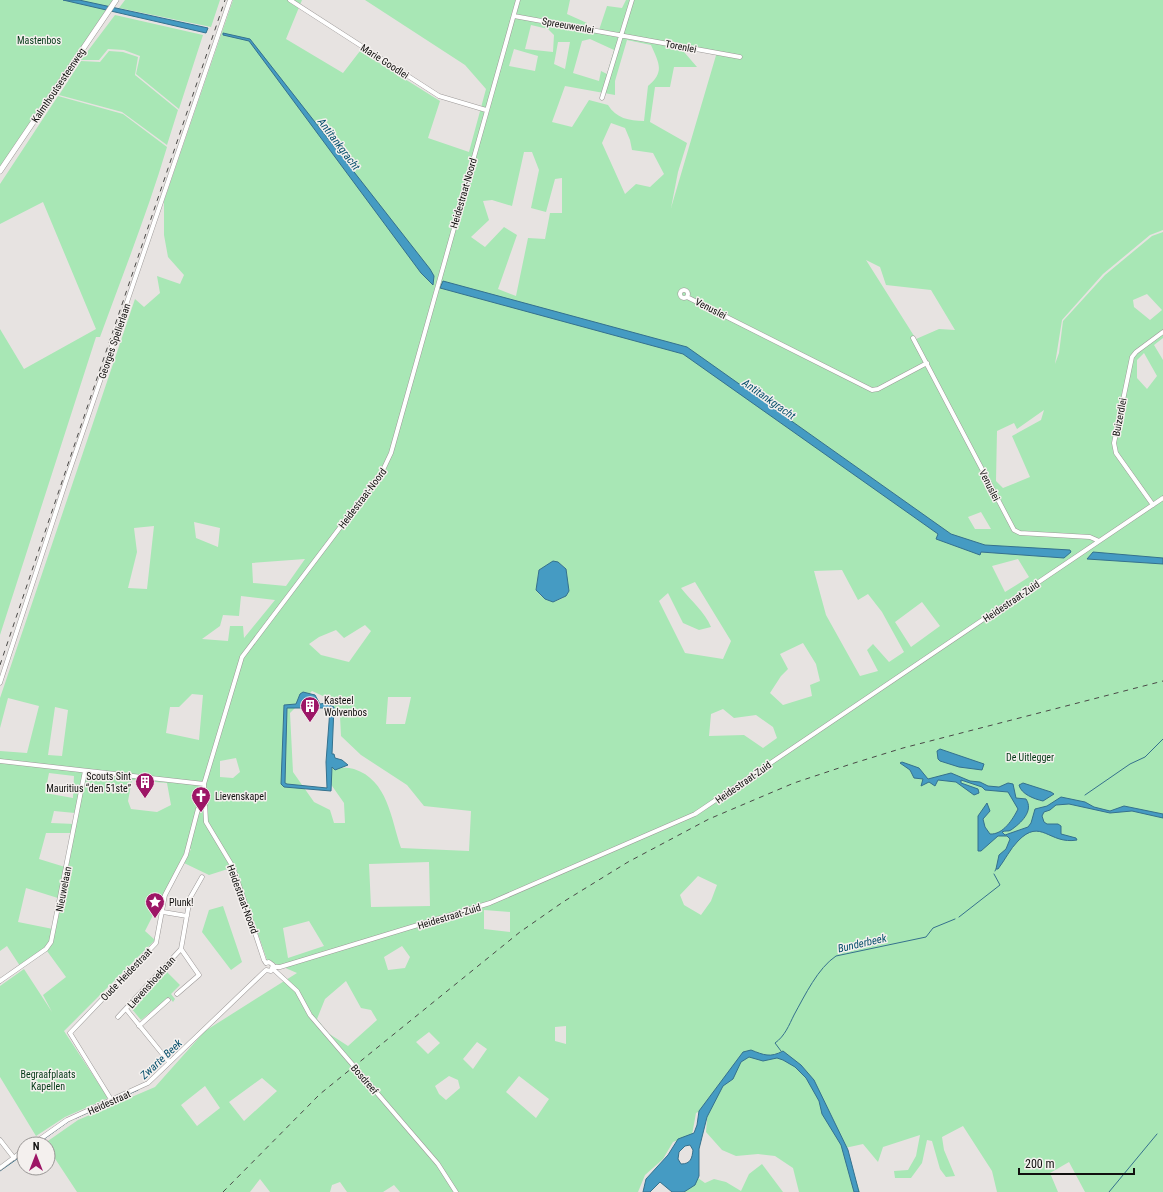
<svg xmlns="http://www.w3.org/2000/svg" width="1163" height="1192" font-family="'Roboto Condensed',sans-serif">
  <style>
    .green { fill: #a8e7b5; fill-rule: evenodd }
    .water { fill: #459bc3; stroke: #35718d; fill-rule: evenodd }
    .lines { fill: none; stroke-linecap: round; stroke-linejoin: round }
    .stream { stroke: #35718d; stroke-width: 1 }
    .minor-casing { stroke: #9d9998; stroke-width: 5 }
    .major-casing { stroke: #9d9998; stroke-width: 6 }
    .minor { stroke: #fff; stroke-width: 4 }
    .major { stroke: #fff; stroke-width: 5 }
    .rail { stroke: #4a4947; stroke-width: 1; stroke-dasharray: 5 5; stroke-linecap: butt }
    .labels { text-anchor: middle; stroke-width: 3; stroke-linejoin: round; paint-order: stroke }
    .street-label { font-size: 10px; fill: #11100f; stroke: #f4f0ee }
    .park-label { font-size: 10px; fill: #033816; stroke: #f4f0ee }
    .poi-label { font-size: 10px; fill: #11100f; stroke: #f4f0ee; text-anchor: start }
    .water-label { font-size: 11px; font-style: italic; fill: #08506c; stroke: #f4f0ee }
  </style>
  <rect width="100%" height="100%" fill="#e7e3e1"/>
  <!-- green -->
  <path class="green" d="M0 0H113L0 167Z
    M125 0H220L211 27 119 8Z
    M233 0H302L286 39 343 73 360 51 440 101 428 138 469 152 486 89 465 65 365 0H570L567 14 587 23V32L598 33 607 6 622 8 626 0H1163V230L1150 235 1103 274 1062 320 1055 364 1059 353 1063 321 1105 275 1152 236 1163 232V338L1154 345 1163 360V1192H1085L1069 1162 1050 1173 1058 1192H997L992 1171 963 1126 942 1137 944 1150 955 1176 946 1177 940 1169 932 1141 927 1140 922 1163 911 1178H895L894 1171 908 1170 916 1156 920 1135 883 1147 878 1162 863 1144 845 1148 860 1192H799L793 1168 775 1156 758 1154 736 1156 722 1150 706 1132 708 1107 696 1113 692 1135 673 1142 663 1159 645 1175 638 1192H400L394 1185 383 1192H347L340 1182 332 1185 330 1192H270L260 1179 250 1192H77L48 1148V1144L45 1143 78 1120 155 1087 205 1031 297 973 267 960 235 867 224 848H220L231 868 209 875 184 863 191 849 187 848 145 931 155 940 64 1031 108 1098 65 1117 36 1136 0 1077V986L24 969 52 1012 43 995 66 977 47 951 20 966 7 946 0 951V751L27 753 39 706 8 698 0 728V698L135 299 144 307 160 293 157 276 180 284 184 275 168 257 164 235V201ZM531 25 548 29 554 35 553 52 525 49ZM590 39 614 50 607 74 601 71 599 81 573 73 582 41ZM627 40 651 45C659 63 665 72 648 86L644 121C629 121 616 118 608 105L589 100 572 127 552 122 565 86 615 95V81ZM558 42H570L565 69 554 64ZM678 45 717 52 671 208 678 172 687 143 650 122 655 87H670L674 67H697ZM514 49 538 56 535 71 509 66ZM611 123 625 128 630 140 632 150 653 153 664 174 650 187 636 184 625 194 602 143ZM524 152H532L539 170 531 208 546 212 555 179 562 178V213H550L545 239 528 238 516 296 498 289 517 235 504 227 485 247 471 237 489 220 483 201 492 200 512 206ZM866 260 880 267 886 285 931 290 955 330 939 329 916 339ZM1147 294 1162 310 1150 320 1134 307 1133 300ZM1144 353 1157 376 1147 389 1137 378V360ZM1044 410 1041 420 1012 436 1030 477 1003 488 996 481 997 431 1014 423 1017 429ZM981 512 991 529H975L968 517ZM194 522 220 528 218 547 196 538ZM154 526 147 589 128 588 137 552 134 528ZM305 559 286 586 253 583 252 563ZM1018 559 1029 577 1005 592 992 566ZM558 562 564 567 569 591 563 598 556 601 541 596 536 590 539 570ZM842 570 858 600 868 594 882 612 904 652 889 662 873 644 867 650 878 671 860 676 826 615 814 571ZM695 582 731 641 723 659 685 653 659 601 668 593 683 623 699 630 711 627C705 612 691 601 681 588ZM241 596 275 600 244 638 243 626H230L228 641 202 639 220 626 223 615 239 616ZM922 602 940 626 911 647 895 622ZM365 625 371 631 349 662 321 655 309 644 319 637 336 630 344 638ZM803 643 816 664 820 681 810 685 812 696 783 705 770 693 781 676 788 669 780 654ZM312 691 323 696 340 716 341 736 361 755 407 785 424 806 471 811 469 851 401 848C391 819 388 780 354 769 348 767 339 768 332 768L330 783 344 803 345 823H334L330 810 314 802 293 772 290 713ZM192 694 203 695 199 740 166 733 170 707H179ZM388 697H411L405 724H386ZM55 707 68 710 62 756 48 755ZM723 709 734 718 756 715 773 727 777 738 763 748 744 735 709 736 711 714ZM236 758 240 772 233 778 220 777V761ZM49 773 74 776 73 798 45 793ZM132 780 167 783 171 805 157 812 131 809 128 801ZM54 811 75 813V824L51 823ZM46 833H72L65 867 39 859ZM429 862 430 906 371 907 369 864ZM698 876 717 885 711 901 701 915 684 905 680 895ZM26 888 61 899 53 929 18 922ZM484 910 510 912V932L484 929ZM309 921 324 946 288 958 283 928ZM402 946 410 957 405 968 388 970 384 957ZM346 981 361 1008 371 1010 377 1020 348 1046 328 1033 317 1019 325 999ZM566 1026V1044L555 1041V1027ZM429 1032 440 1043 428 1054 416 1042ZM477 1042 487 1049 473 1069 463 1059ZM449 1076 458 1080 460 1088 446 1100 439 1094 435 1086ZM519 1076 549 1099 536 1118 506 1092ZM262 1078 277 1091 244 1121 229 1102ZM205 1086 220 1108 197 1126 181 1105Z
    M115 15 203 35 179 109 136 74 140 56 124 50 108 49 99 60H81Z
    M109 51 123 52 138 57 135 75 178 110 167 145 122 112 59 95 81 61 100 62Z
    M58 96 123 114 167 147C148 211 123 274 100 337H96L0 635V329L24 369 96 329 43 202 0 224V184Z
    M223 906 242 962 231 970 202 932 209 910Z
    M166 971 180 985 171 994 175 999 173 1002 169 997 141 1020 131 1008Z
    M762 1164 783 1192H682L698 1178 705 1183 714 1179 726 1182 741 1191 749 1174Z"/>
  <!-- water -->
  <path class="water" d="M63 0H79L208 28 206 33Z
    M223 33 250 39 430 269 434 276 433 285 421 273 249 41 223 35Z
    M443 281 687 347 951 534 985 545 1070 550 1071 552 1064 558 981 552 980 555 936 539 938 534 683 354 440 288Z
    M1093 552 1163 558V564L1087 559Z
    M553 561 558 562 566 569 569 591 566 596 553 602 545 599 536 590 539 570Z
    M303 692 315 695 320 704 326 703 334 707 332 754H334L335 758 342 760 348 765 335 770 332 767 331 791 284 787 281 784 284 705 296 704 300 694ZM287 708H326L330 709 326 762 327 788 287 784 285 783Z
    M940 749 984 764 982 770 959 767 940 761 938 759 937 751Z
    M902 762 919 768 928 779 951 773 970 781 980 782 988 786 999 787 1008 783 1013 784 1016 798 1026 799C1034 811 1021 823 1011 830 1008 832 1006 830 1002 832L1005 835 1028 827 1031 823 1035 809 1047 806 1061 797 1085 802 1094 807 1110 811 1124 806 1163 814V818L1132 811 1110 813 1069 804 1056 805 1050 810 1044 812 1042 816 1044 822 1047 824H1058L1061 826V834L1076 838 1077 840C1049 845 1041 817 1018 841 1010 849 1005 860 998 869H996L999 855 1006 849 1010 839 1007 836H998L981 851H978V816L987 803 990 811 983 819 985 827 990 834C1003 835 1013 819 1018 809L1008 792 985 790 982 787 961 780V783L978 789 979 793 974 795 956 782 938 780 935 786 929 782 921 786 923 779 914 778 910 770 900 763Z
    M1023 783 1051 792 1054 794 1043 801C1034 799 1021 794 1019 785Z
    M751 1050C764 1055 770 1058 783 1051L801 1065 814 1080 848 1150 859 1192H854L841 1145 822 1114 819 1101 806 1078 795 1067 783 1060 777 1058 763 1061 749 1057 741 1062 733 1079 723 1086 707 1117 699 1149V1176L695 1185 684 1192H672L660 1182 650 1192H643L646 1179 668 1155 678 1139 694 1133 697 1125 699 1111 743 1052ZM690 1145 693 1150C692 1158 691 1164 681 1164L678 1159 679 1152 685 1146Z"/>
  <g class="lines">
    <!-- stream -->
    <path class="stream" d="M1085 795 1130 764 1145 757 1163 739
      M995 871 996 869
      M959 917 1000 885 994 874
      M781 1051 775 1043C785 1036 789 1025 794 1015 805 995 818 968 836 956L926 937 933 928 955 919
      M76 1118 138 1090
      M37 1144 69 1121
      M0 1171 24 1154
      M1109 1192 1157 1134"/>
    <!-- minor casing -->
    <g class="minor-casing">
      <path id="minor" d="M290 0 439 96 486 110
        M514 16 740 57
        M602 98 632 0
        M680 294a4 4 0 1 1 8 0a4 4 0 1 1-8 0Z
        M687 297 872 390 878 389 927 363
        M913 338 1014 530 1020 533 1090 537 1099 541
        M1153 505 1116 453 1114 443 1132 357 1136 352 1163 332
        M0 683 66 481 230 0
        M0 761 204 784
        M163 912 187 916
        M266 963 264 960 233 867 206 822 204 784 242 657 382 472 391 453 518 0
        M274 967H280L490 903 695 814 1163 498
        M273 969 297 991 310 1015 438 1164 456 1192
        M0 981 46 949 51 942 85 771
        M177 994 199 975 181 949
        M126 1009 169 1062
        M118 1017 181 949 190 898 202 877
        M139 1026 168 1000
        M112 1101 70 1033 156 943 165 895 186 855 198 809
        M0 1140 14 1158
        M33 1144 67 1120 148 1083 266 970 271 971 273 965 269 962 266 963
        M0 1168 24 1150"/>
    </g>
    <!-- major casing -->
    <g class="major-casing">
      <path id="major" d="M0 171 116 0"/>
    </g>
    <!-- minor -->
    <use href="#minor" class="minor"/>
    <!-- major -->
    <use href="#major" class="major"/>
    <!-- rail -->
    <path class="rail" d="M0 665 225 0
      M223 1192 320 1094 520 932 563 902 628 862 709 819 794 783 851 764 903 748 1163 681"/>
  </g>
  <!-- icons -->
  <defs>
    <g id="building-pin" transform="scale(1)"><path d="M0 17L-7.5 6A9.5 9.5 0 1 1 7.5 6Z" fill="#9d1666" stroke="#f4f0ee"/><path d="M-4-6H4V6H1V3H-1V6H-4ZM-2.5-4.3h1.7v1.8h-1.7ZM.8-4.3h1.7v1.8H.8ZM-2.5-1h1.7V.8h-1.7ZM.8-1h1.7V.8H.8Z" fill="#fff"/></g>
    <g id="church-pin" transform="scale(1)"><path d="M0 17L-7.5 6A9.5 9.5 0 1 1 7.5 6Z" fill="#9d1666" stroke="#f4f0ee"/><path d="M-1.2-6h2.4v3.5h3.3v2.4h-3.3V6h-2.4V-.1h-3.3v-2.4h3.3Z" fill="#fff"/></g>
    <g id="sight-pin" transform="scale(1)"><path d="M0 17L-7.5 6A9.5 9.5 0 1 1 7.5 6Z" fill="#9d1666" stroke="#f4f0ee"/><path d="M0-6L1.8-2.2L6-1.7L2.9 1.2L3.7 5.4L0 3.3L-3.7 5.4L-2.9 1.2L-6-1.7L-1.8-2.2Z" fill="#fff"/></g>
  </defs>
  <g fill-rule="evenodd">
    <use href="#building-pin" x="310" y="706"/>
    <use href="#building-pin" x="145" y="782"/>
    <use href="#church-pin" x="201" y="796"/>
    <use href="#sight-pin" x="155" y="902"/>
  </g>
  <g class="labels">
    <!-- street labels -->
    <g class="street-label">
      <text transform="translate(568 25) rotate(10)" y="4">Spreeuwenlei</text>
      <text transform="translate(681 46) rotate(11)" y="4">Torenlei</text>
      <text transform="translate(385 61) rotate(33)" y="4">Marie Goodlei</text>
      <text transform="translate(58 85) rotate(-56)" y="4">Kalmthoutsesteenweg</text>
      <text transform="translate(463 193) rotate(-74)" y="4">Heidestraat-Noord</text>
      <text transform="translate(711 308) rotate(27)" y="4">Venuslei</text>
      <text transform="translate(114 341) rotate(-71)" y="4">Georges Spelierlaan</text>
      <text transform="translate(1119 417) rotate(-79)" y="4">Buizerdlei</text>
      <text transform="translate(990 485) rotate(63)" y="4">Venuslei</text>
      <text transform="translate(362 498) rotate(-53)" y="4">Heidestraat-Noord</text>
      <text transform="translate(1011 601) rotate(-34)" y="4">Heidestraat-Zuid</text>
      <text transform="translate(743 782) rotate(-35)" y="4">Heidestraat-Zuid</text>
      <text transform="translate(63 889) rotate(-79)" y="4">Nieuwelaan</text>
      <text transform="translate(243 899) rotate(70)" y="4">Heidestraat-Noord</text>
      <text transform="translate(449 916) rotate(-17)" y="4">Heidestraat-Zuid</text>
      <text transform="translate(126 974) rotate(-46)" y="4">Oude Heidestraat</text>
      <text transform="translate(151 982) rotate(-48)" y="4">Lievenshoeklaan</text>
      <text transform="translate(365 1079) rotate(49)" y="4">Bosdreef</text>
      <text transform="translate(109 1102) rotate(-24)" y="4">Heidestraat</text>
    </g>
    <!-- park labels -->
    <g class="park-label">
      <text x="39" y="44">Mastenbos</text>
      <text x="1030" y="761">De Uitlegger</text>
      <text x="48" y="1078">Begraafplaats<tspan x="48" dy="12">Kapellen</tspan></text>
    </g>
    <!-- poi labels -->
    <g class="poi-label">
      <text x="324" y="704">Kasteel<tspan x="324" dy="12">Wolvenbos</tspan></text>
      <text x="131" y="780" text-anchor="end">Scouts Sint<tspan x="131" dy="12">Mauritius “den 51ste”</tspan></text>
      <text x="215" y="800">Lievenskapel</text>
      <text x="169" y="906">Plunk!</text>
    </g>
    <!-- water labels -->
    <g class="water-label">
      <text transform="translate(339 144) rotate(53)" y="4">Antitankgracht</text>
      <text transform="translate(769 399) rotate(35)" y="4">Antitankgracht</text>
      <text transform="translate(862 943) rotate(-13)" y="4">Bunderbeek</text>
      <text transform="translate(161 1059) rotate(-43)" y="4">Zwarte Beek</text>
    </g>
  </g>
  <!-- north arrow -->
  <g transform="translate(36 1156)"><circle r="19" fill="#f4f0ee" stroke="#999695"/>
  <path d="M0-3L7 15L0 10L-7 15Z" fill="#9d1666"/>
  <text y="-6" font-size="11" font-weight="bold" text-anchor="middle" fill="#11100f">N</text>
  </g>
  <!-- scale -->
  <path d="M1019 1168v6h115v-6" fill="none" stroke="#11100f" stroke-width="2"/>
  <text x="1025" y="1168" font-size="12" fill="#11100f" stroke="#f4f0ee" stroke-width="3" paint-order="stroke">200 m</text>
</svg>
